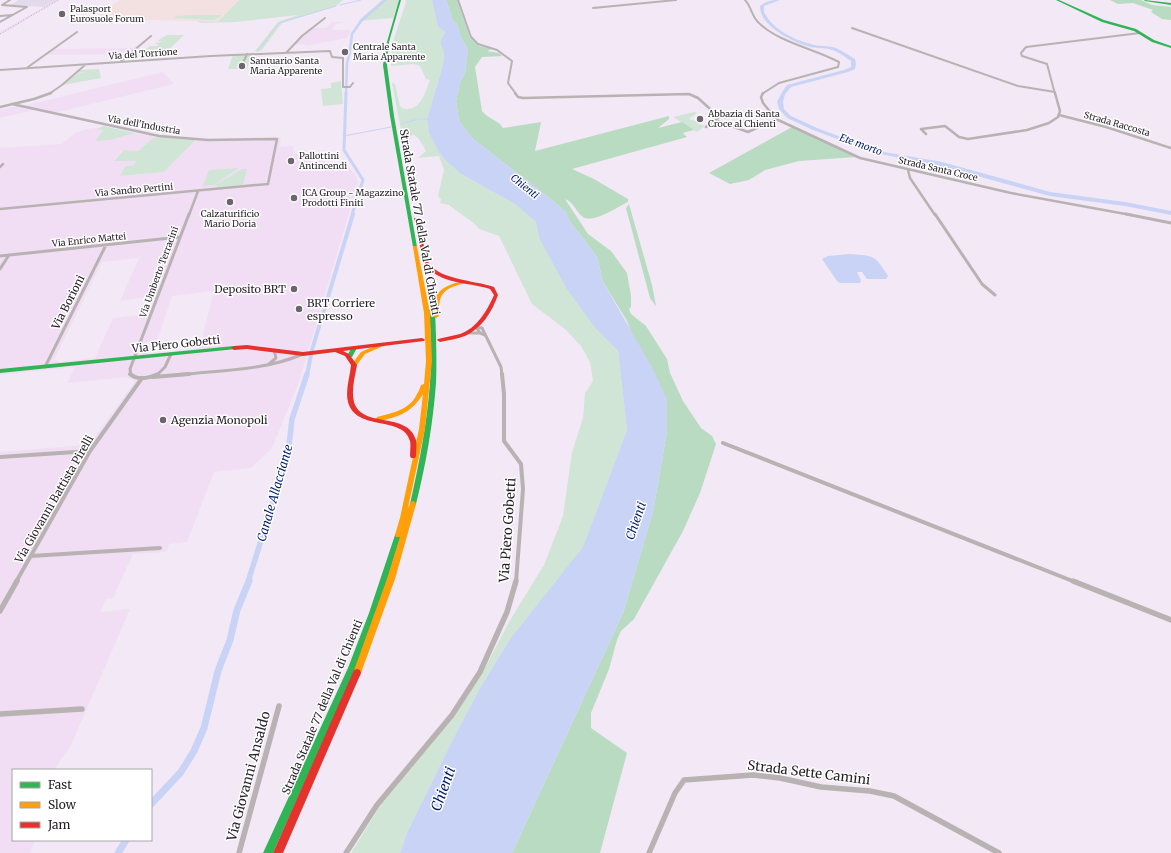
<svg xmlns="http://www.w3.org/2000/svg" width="1171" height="853" font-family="Merriweather,serif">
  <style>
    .commercial { fill: #f2e1e0 }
    .built { fill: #f1def4; fill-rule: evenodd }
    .education { fill: #e3daeb }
    .green { fill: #d1e5d6 }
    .forest { fill: #b9dbc1 }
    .water { fill: #c8d3f5 }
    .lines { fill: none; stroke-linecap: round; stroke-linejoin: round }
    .stream { stroke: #c8d3f5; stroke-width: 1 }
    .canal-far4 { stroke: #c8d3f5; stroke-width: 2.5 }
    .canal-far3 { stroke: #c8d3f5; stroke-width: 3 }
    .canal-far2 { stroke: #c8d3f5; stroke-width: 4 }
    .canal-far1 { stroke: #c8d3f5; stroke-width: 5.5 }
    .canal { stroke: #c8d3f5; stroke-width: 7 }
    .river { fill: #c8d3f5; fill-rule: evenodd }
    .street-far4 { stroke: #b8b2b3; stroke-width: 2 }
    .street-far3 { stroke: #b8b2b3; stroke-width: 2.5 }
    .street-far2 { stroke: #b8b2b3; stroke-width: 3 }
    .street-far1 { stroke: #b8b2b3; stroke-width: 4 }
    .street { stroke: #b8b2b3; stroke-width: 5.5 }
    .fast { fill: #30b455; fill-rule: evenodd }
    .slow { fill: #ff9f0a; fill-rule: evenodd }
    .jam { fill: #e5322d; fill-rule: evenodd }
    .rail { stroke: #b2acaf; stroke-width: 1; stroke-dasharray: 1 2; stroke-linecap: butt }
    .poi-dot { fill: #6d656e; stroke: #fff; stroke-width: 1.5 }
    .labels { text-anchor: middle; stroke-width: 3; stroke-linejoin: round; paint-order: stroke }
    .far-poi-label { font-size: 9px; fill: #251e26; stroke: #fff; text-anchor: start }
    .far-street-label { font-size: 9px; fill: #251e26; stroke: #fff }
    .far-water-label { font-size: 10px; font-style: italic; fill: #021e6b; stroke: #fff }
    .street-label { font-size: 11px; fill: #251e26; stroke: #fff }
    .poi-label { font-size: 11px; fill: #251e26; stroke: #fff; text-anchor: start }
    .water-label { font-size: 12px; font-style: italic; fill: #021e6b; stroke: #fff }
    .near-street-label { font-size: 13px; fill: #251e26; stroke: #fff }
    .near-water-label { font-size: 14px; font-style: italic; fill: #021e6b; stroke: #fff }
  </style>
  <rect width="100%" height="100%" fill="#f3e8f5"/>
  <!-- commercial -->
  <path class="commercial" d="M120 0H239L218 22 156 20H92Z"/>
  <!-- built -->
  <path class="built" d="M56 0H60L0 35V32Z
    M332 22H347L336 24 331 30H351L347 38 305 46V44L294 45 302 36 314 28H326Z
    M137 48 130 54 46 55 54 49Z
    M163 72 174 84 54 113 38 109 0 118V110L15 106 19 107Z
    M95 128 103 129 96 140H111L135 133 155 136 138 151 124 150 114 160 136 161 135 165 125 166 121 176 164 172 198 139 281 137 279 147 294 146 293 154 315 152V159H323L326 168 347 165 356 176 358 183 299 382 272 448 251 468 214 472 187 542 169 544 166 552 133 554 113 598 106 599 100 612 130 609 71 745 54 770H13V840H35L30 853H0V452L85 445 91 442 134 383 133 380 127 377 67 383 75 367 0 375V148L62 144 75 133 87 129ZM139 258 120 301 154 296 148 314 113 318 95 358 60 362 54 360 102 262ZM214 291 202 338 207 337 203 346 199 348 149 354 145 352V350L147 342 157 341 172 296Z"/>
  <!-- education -->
  <path class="education" d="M19 0H56L44 7 10 5Z"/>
  <!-- green -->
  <path class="green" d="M239 0H343L336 6 282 23 261 51H255L278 22 298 15 235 22 201 23 197 21 218 22Z
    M382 0H399L393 18 358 21Z
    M405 0H432L438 27 445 32 440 42 444 53 443 65 427 119 429 133 438 151 446 161 461 174 515 204 536 222 539 238 596 329 618 351 627 430 583 548 510 639 479 690 450 745 407 833 400 853H351L380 806 450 721 483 672 509 622 544 565 563 516 572 452 583 418 585 393 593 381 590 362 581 346 565 329 532 304 499 236 479 229 476 225 449 205 440 203 441 199 438 196 444 170 439 156 418 158 426 151 419 139 413 134 409 139 412 159 407 161 392 83 395 84 400 106C403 109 404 109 408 109 422 108 426 90 430 80L426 79 420 66 414 64 391 66 392 45 406 2Z
    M191 15H222L214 20 174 18 177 16Z
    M167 35H184L163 55H144L150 49H146L150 46H157L158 44H154L163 41H157Z
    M252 54 247 69H228L233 55Z
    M99 69 101 78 63 85C69 81 71 77 77 75L76 74 87 72 77 73 80 70Z
    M341 81 343 104 323 106 321 89 331 88V83Z
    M694 112 697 113 689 119 701 123V125L705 126 697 132 673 117Z
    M103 126 135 133 111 140 95 141 103 130 97 129Z
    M160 137 196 140 164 172 120 176 125 166 134 165 136 161H114L124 150 138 151 153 138Z
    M239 168 214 185 203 186 209 170Z
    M242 169H247L243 185 218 187 215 185Z"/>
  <!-- forest -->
  <path class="forest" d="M446 0H457L470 38 479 46 492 49 487 51 499 53 502 56 482 57 475 67 482 111C488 119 498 120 503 128L541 122 535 151 669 116V119L658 128 682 122 694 130 683 133 687 137 572 169 594 179 628 199V202C619 206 593 224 583 217 576 212 574 202 565 199L588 234 611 251 627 273 631 296V307L629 309 631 314 646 326 667 359 670 373 683 401 701 428 712 436 716 444 700 493 683 531 634 619 621 631 617 640 609 669 591 713V728L627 753 600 853H512L623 613 653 512 667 431 627 321 603 282 597 257 569 220 566 212 547 196 473 139 459 121 456 101 460 82 465 73 468 50 460 35 457 24 453 21Z
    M1110 0H1141L1152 5 1171 7V20L1162 19 1151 12 1153 10 1133 3 1118 4Z
    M792 127 856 157 799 161 765 170 749 180 730 184 709 173Z
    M629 204 652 285 656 306 650 298 626 208Z"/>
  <!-- water -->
  <path class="water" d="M432 0H446L453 21 457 24 460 35 468 50 465 73 460 82 456 101 459 121 473 139 547 196 566 212 569 220 597 257 603 282 652 367 667 399V431L653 512 623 613 512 853H400L407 833 450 745 479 690 510 639 583 547 627 430 618 351 596 329 567 289 539 238 536 222 515 204 461 174 446 161 438 151 429 133 427 119 443 65 444 53 440 42 445 32 438 27Z
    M850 254C876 256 874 255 888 276L886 279H867L862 272H857L861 280 860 283H840L837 281 822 259 828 256Z"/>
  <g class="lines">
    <!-- stream -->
    <path class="stream" d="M340 5 361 0
      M257 52 279 23 336 6
      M401 124 418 119H428
      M344 136 391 127"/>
    <!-- canal-far4 -->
    <path class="canal-far4" d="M350 50 352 34 361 21 385 0
      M346 94 347 63 350 52"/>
    <!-- canal-far3 -->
    <path class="canal-far3" d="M346 93 344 150 363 180 352 215"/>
    <!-- canal-far2 -->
    <path class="canal-far2" d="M307 375 312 350 353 214"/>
    <!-- canal-far1 -->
    <path class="canal-far1" d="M248 582 288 454 292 419 307 374"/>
    <!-- canal -->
    <path class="canal" d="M151 804 181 772 194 751 204 728 218 671 230 640 237 610 249 581
      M118 853 126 840"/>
    <!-- river -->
    <path class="river" d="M774 0H780L764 6V12C772 29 794 40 811 44 819 47 828 45 836 48 843 51 848 55 855 59L856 64 855 69 848 72 791 87 785 94 783 102 784 109 791 116 817 128 878 151 942 162 1050 192 1125 202 1171 211V215L1125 206 1050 196 941 166 875 153 813 130 787 118 779 109 777 102 781 94 787 85 844 70 851 67V61C845 57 839 52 832 50 825 47 817 49 810 47 793 42 759 26 760 6L766 2Z"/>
    <!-- street-far4 -->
    <path class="street-far4" d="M458 0 471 37 478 44 497 50 512 61 508 83 516 94
      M745 0C752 7 751 16 759 23 778 42 815 49 839 62L838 67 779 83 762 94
      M2 5 10 0
      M593 8 676 0
      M0 16 12 15
      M0 22 27 7 2 5
      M852 28 1018 86 1055 92
      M286 53 302 36 325 18
      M120 62 151 36
      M243 63 247 54
      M28 67 77 32
      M0 70 211 56 330 51 332 57 343 58V87H350L353 83
      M49 94 62 85 85 65
      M1055 94 1047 64 1022 56 1021 53 1026 47 1140 33"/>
    <!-- street-far3 -->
    <path class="street-far3" d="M515 93 518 97 523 98 689 94 698 98 719 117 706 127
      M763 93 761 97 763 103 776 119 860 158 1011 193 1131 215
      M0 107 34 99 51 93
      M1059 115 1106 127 1171 148
      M715 120 748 132 776 119
      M926 134 921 129 945 126 959 137 968 139 1027 130 1049 123 1058 117 1060 111 1055 93
      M0 167 3 164
      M908 170 910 178 935 215
      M0 209 268 184 277 139 208 140 159 136 12 104
      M189 215 198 191"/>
    <!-- street-far2 -->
    <path class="street-far2" d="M935 214 982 284 995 295
      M1126 214 1171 223
      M0 256 180 237
      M0 269 9 255
      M476 327 480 333 485 335
      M476 327 482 328 501 367 502 375
      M467 333H480
      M269 364 276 358 274 350
      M45 367 106 245
      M131 375 130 369 189 214
      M157 375 165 367 171 354
      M178 375C220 370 264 371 303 354"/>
    <!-- street-far1 -->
    <path class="street-far1" d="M130 374C138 381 149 378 158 374
      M502 374 504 394V441L521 464 523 489 516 582
      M153 377 189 374
      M723 443 1075 582
      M0 457 90 451
      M31 556 160 548
      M16 582 90 451 142 378"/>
    <!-- street -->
    <path class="street" d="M1073 581 1171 620
      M0 611 17 581
      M0 714 82 709
      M239 853 279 706
      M346 853 377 805 452 715 480 672 507 612 516 581
      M649 853 675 793 684 780 753 775 780 778 821 787 870 791 894 796 999 853"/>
    <!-- fast -->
    <path class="fast" d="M399 0H401L389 42 387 65 394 116 417 247 415 248 413 247 390 116 383 65 387 42Z
      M1056 0H1059L1104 20 1136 29 1154 40 1171 46V48L1152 42 1134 31 1102 22Z
      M1144 0 1171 3V5L1145 1Z
      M432 308 435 310C436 334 437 359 436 383 433 424 426 464 416 504L415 506 413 507 411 506 410 504C419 464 427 424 430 383 432 359 431 335 429 310Z
      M234 346 237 348 236 349 0 373V369Z
      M354 346 357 348 352 357H348L347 356 352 347Z
      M398 532 400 533 401 535 377 613 355 670 273 853H263L348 668 369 613 395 535 396 533Z"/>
    <!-- slow -->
    <path class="slow" d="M413 246H417V247L430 313 432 361 425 429 408 508 411 502 413 501 415 502 416 504 395 579 361 673 360 676 357 677 354 676 353 673 387 579 400 537H396L395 535 400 518 419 429 423 394C412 412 399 417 379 421L376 419 377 417C392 413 410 410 417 394 419 391 420 388 421 385L424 384 426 361 424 313 413 247Z
      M464 281 466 282V283C444 288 438 293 439 316L436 318 434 317C433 313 433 309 434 304 436 288 450 284 464 281Z
      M379 344 381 345 382 346 381 347 365 354 356 366H352L351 365 352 364 361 352Z"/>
    <!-- jam -->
    <path class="jam" d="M414 218 418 219C423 232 423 246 427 259 434 280 475 280 494 287L498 295C492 312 482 328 465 336 457 339 448 340 440 342L437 340 438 339C445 337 453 336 460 334 477 328 487 311 494 295L490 289C469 282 430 284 423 258 419 245 418 232 414 219Z
      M422 338 424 339 425 340 424 341 343 351 349 354 357 365C355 377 351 390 354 402 362 429 408 411 416 440 417 445 416 451 416 456L415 458H411L410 456C410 451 411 445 410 441 403 415 356 432 348 402 345 390 350 377 351 365L345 356 335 352 303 356 247 349 234 350 231 348 234 346 247 345 303 352Z
      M357 669 360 670 361 673 283 853H273L354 670Z"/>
    <!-- rail -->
    <path class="rail" d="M0 34 58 0"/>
  </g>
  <!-- markers -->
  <g class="poi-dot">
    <circle cx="62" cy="14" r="4"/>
    <circle cx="345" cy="52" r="4"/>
    <circle cx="242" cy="66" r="4"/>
    <circle cx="700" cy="119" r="4"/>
    <circle cx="291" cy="161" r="4"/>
    <circle cx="294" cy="198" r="4"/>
    <circle cx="230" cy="202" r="4"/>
    <circle cx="294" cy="289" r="4"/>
    <circle cx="299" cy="309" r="4"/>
    <circle cx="163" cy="420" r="4"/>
  </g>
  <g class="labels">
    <!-- far-poi labels -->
    <g class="far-poi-label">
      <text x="70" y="12">Palasport<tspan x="70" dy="10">Eurosuole Forum</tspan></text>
      <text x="353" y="50">Centrale Santa<tspan x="353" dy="10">Maria Apparente</tspan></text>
      <text x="250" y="64">Santuario Santa<tspan x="250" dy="10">Maria Apparente</tspan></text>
      <text x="708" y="117">Abbazia di Santa<tspan x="708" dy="10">Croce al Chienti</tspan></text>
      <text x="299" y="159">Pallottini<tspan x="299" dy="10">Antincendi</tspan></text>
      <text x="302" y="196">ICA Group - Magazzino<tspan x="302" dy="10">Prodotti Finiti</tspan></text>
      <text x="230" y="217" text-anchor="middle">Calzaturificio<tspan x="230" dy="10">Mario Doria</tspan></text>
    </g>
    <!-- far-street labels -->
    <g class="far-street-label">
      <text transform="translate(143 54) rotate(-4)" y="3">Via del Torrione</text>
      <text transform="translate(1117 124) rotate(16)" y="3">Strada Raccosta</text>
      <text transform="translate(144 125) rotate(10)" y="3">Via dell'Industria</text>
      <text transform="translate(938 169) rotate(13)" y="3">Strada Santa Croce</text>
      <text transform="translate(134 190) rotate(-5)" y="3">Via Sandro Pertini</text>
      <text transform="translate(89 240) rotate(-6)" y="3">Via Enrico Mattei</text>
      <text transform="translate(159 272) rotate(-70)" y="3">Via Umberto Terracini</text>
    </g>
    <!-- far-water labels -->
    <g class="far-water-label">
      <text transform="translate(861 144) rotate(20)" y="4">Ete morto</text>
      <text transform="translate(525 186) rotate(38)" y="4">Chienti</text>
    </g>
    <!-- street labels -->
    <g class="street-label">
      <text transform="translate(420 222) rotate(80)" y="4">Strada Statale 77 della Val di Chienti</text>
      <text transform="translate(68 302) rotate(-63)" y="4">Via Borioni</text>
      <text transform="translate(176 344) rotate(-6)" y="4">Via Piero Gobetti</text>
      <text transform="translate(54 499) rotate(-60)" y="4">Via Giovanni Battista Pirelli</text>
      <text transform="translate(322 707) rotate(-67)" y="4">Strada Statale 77 della Val di Chienti</text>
    </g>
    <!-- poi labels -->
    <g class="poi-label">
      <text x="286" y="293" text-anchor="end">Deposito BRT</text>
      <text x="307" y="307">BRT Corriere<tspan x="307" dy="13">espresso</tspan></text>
      <text x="171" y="424">Agenzia Monopoli</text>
    </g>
    <!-- water labels -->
    <g class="water-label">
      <text transform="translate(275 493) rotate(-74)" y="4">Canale Allacciante</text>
      <text transform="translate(636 521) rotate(-71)" y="4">Chienti</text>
    </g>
    <!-- near-street labels -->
    <g class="near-street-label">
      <text transform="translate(507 530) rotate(-86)" y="5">Via Piero Gobetti</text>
      <text transform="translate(809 772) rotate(7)" y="5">Strada Sette Camini</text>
      <text transform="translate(248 776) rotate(-75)" y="5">Via Giovanni Ansaldo</text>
    </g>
    <!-- near-water labels -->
    <g class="near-water-label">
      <text transform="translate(443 789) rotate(-70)" y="5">Chienti</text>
    </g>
  </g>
  <!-- legend -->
  <rect x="12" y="769" width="140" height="72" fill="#ffffff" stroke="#a8a5a8"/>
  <rect x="20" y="782" width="20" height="6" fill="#30b455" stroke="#a8a5a8"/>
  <text x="48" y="789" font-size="12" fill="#251e26">Fast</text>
  <rect x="20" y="802" width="20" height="6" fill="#ff9f0a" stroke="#a8a5a8"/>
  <text x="48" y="809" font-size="12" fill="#251e26">Slow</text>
  <rect x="20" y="822" width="20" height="6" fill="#e5322d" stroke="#a8a5a8"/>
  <text x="48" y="829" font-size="12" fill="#251e26">Jam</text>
</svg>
